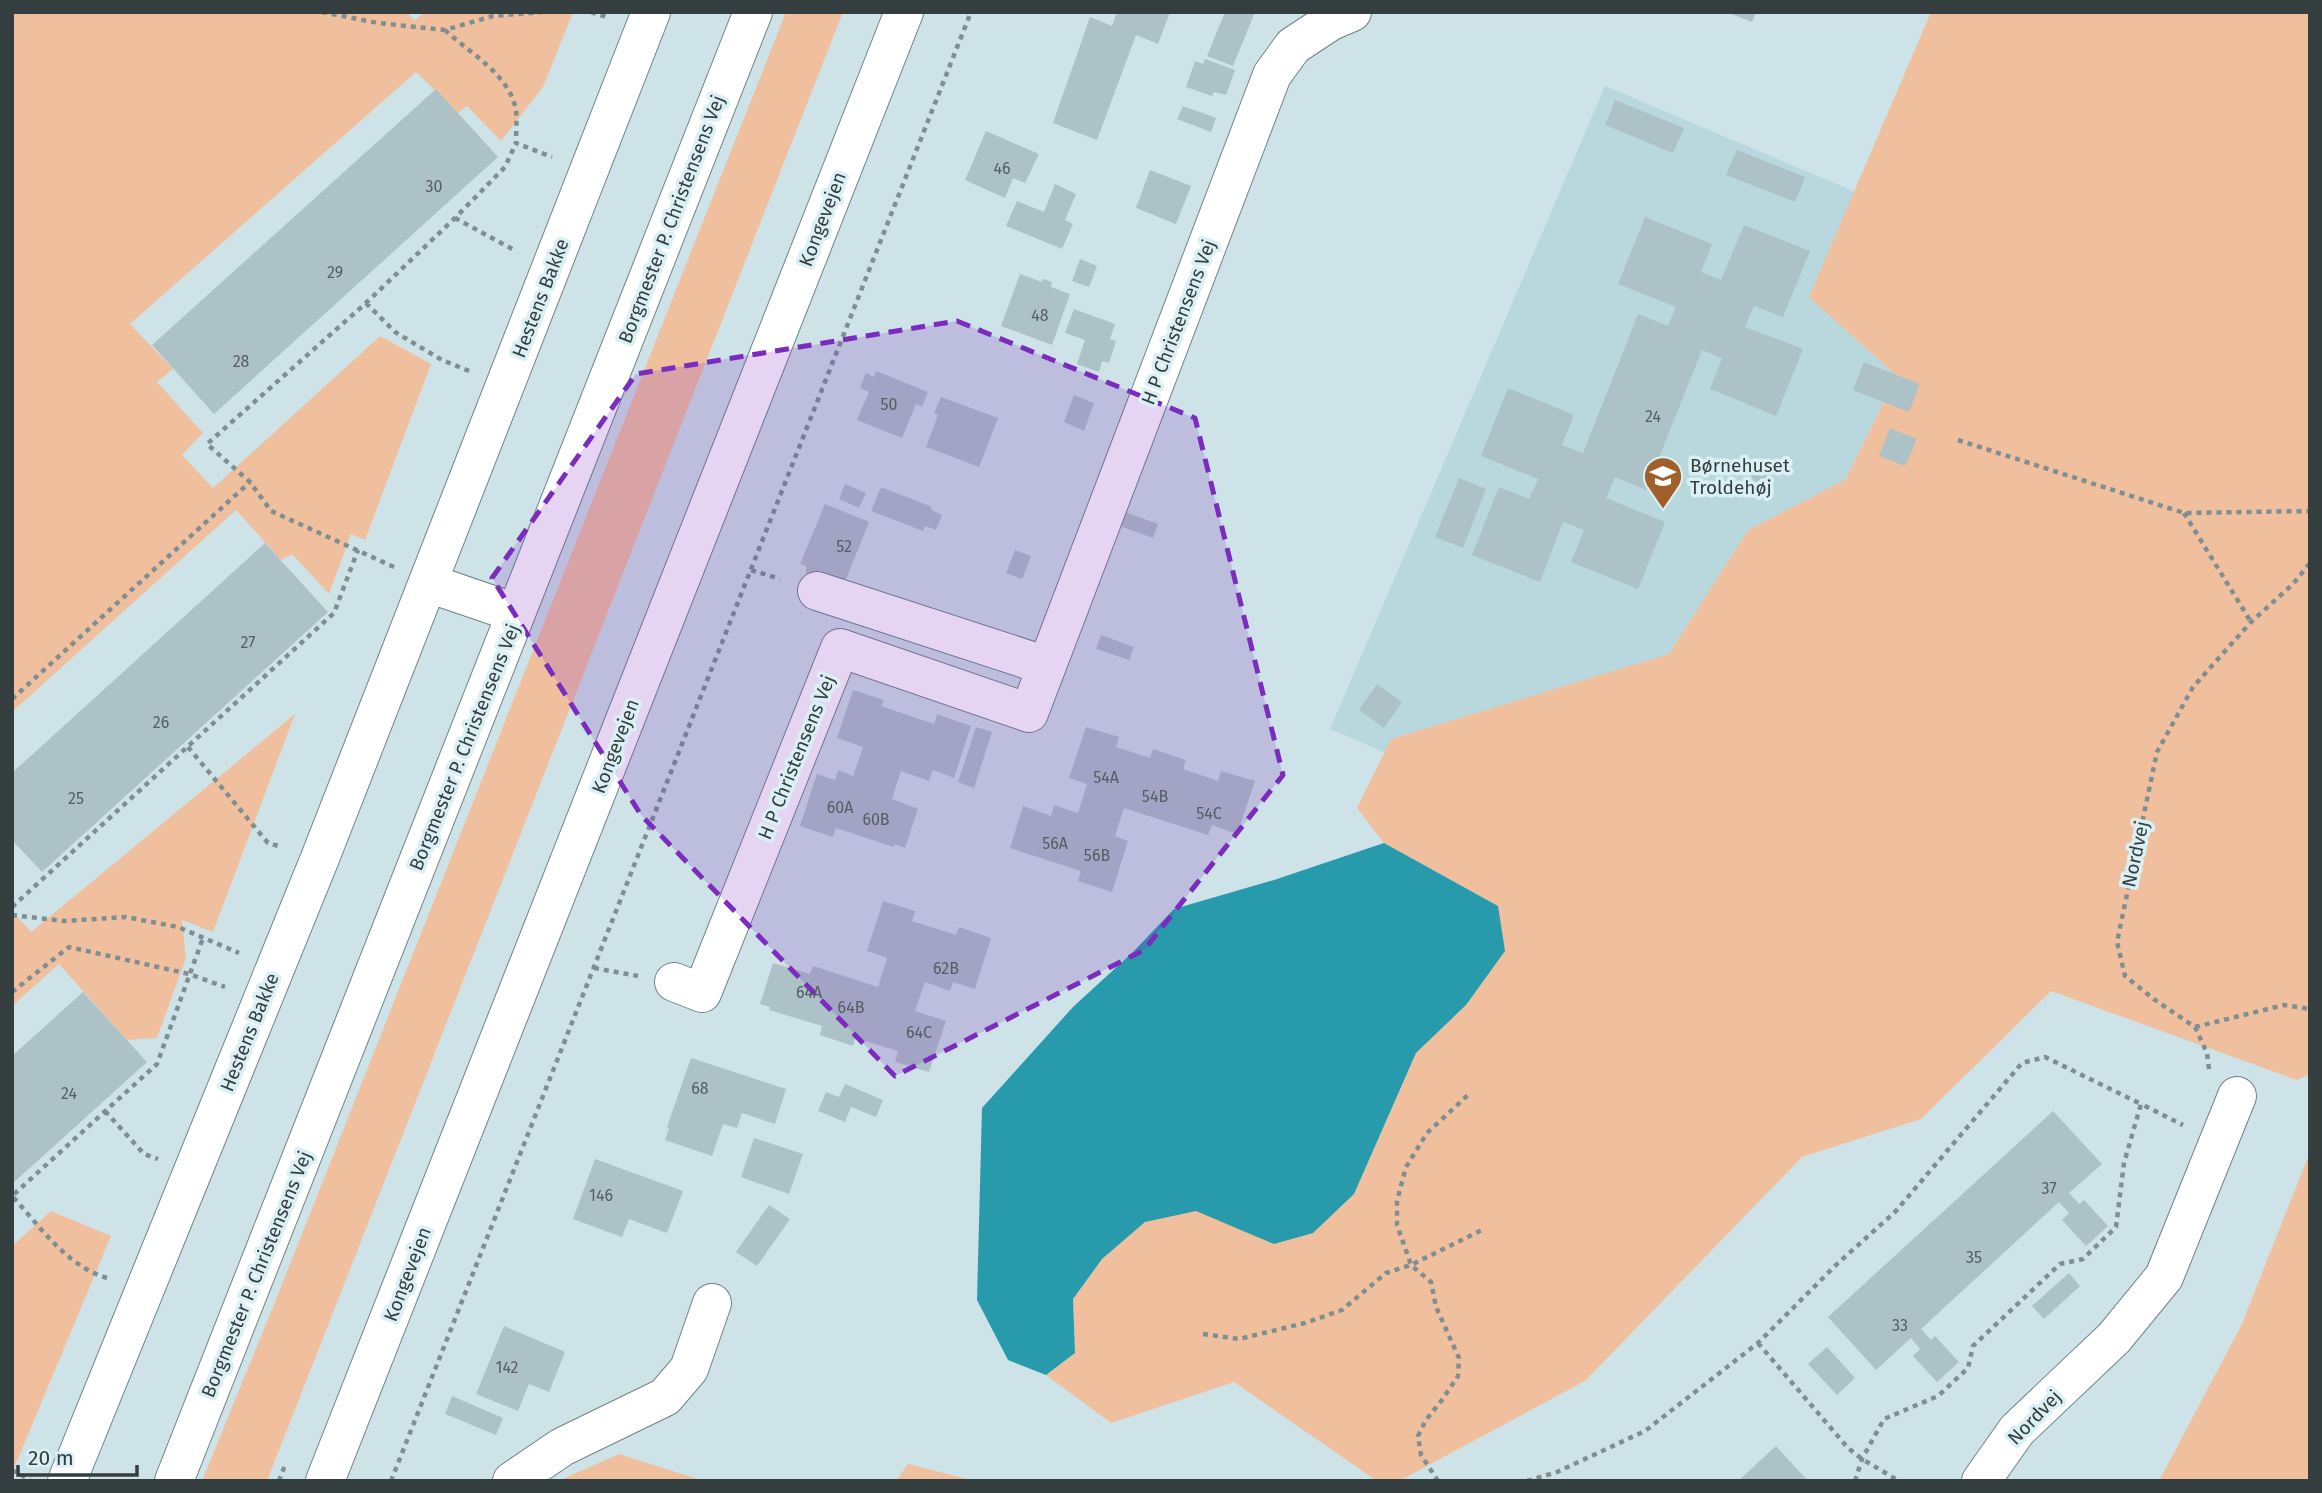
<svg xmlns="http://www.w3.org/2000/svg" width="2322" height="1493" font-family="'Fira Sans',sans-serif">
  <style>
    .built { fill: #b9d8dd }
    .green { fill: #f0c09e }
    .water { fill: #279aac }
    .building { fill: #adc2c7 }
    .lines { fill: none; stroke-linecap: round; stroke-linejoin: round }
    .minor-casing { stroke: #6f8488; stroke-width: 40 }
    .primary-casing { stroke: #6f8488; stroke-width: 40 }
    .path { stroke: #7f8e91; stroke-width: 4.5; stroke-dasharray: 5 5; stroke-linecap: butt }
    .minor { stroke: #fff; stroke-width: 38 }
    .primary { stroke: #fff; stroke-width: 38 }
    .marked { fill: #7b2cbf; fill-opacity: 0.2; stroke: #7b2cbf; stroke-width: 5; stroke-dasharray: 14 9; stroke-linejoin: round }
    .labels { text-anchor: middle; stroke-width: 7; stroke-linejoin: round; paint-order: stroke }
    .number-label { font-size: 16px; fill: #535f61 }
    .street-label { font-size: 19px; fill: #353e3f; stroke: #daf0f5 }
    .poi-label { font-size: 19px; fill: #353e3f; stroke: #daf0f5; text-anchor: start }
  </style>
  <rect width="100%" height="100%" fill="#cde3e7"/>
  <!-- built -->
  <path class="built" d="M1605 86 1884 204 1954 412 1852 609 1407 762 1330 729Z"/>
  <!-- green -->
  <path class="green" d="M12 12H407L414 21 424 12H573L543 87 501 141 467 106 458 113 416 72 130 324 173 369 157 382 203 433 182 455 213 488 380 336 431 364 365 540 351 534 329 594 292 554 281 560 236 510 12 712Z
    M786 12H843L267 1481H202L275 1302Z
    M1931 12H2310V1074L2297 1080 2051 991 1921 1119 1802 1157 1585 1381 1399 1481H1377L1234 1382 1111 1423 1046 1375 1075 1353 1073 1299 1102 1259 1145 1222 1196 1210 1274 1244 1354 1194 1416 1053 1466 1005 1498 906 1384 843 1357 808 1391 739 1669 654 1748 530 1845 480 1897 376 1809 297Z
    M295 714 213 932 182 920 186 958 157 1038 127 1040 59 964 12 1006V911L31 932Z
    M2310 1152V1481H2159L2241 1326Z
    M51 1211 111 1236 12 1473V1246Z
    M619 1454 704 1481H558Z
    M908 1464 975 1481H896Z"/>
  <!-- water -->
  <path class="water" d="M1384 843 1498 906 1505 951 1466 1005 1416 1053 1354 1194 1313 1233 1274 1244 1196 1211 1145 1222 1102 1259 1073 1299 1075 1353 1046 1375 1008 1360 977 1300 982 1108 1073 1007 1134 951 1174 909 1274 880Z"/>
  <!-- building -->
  <path class="building" d="M1117 12H1170L1158 44 1136 35 1097 140 1053 123 1090 17 1112 26Z
    M1225 12H1255L1233 66 1207 56Z
    M1726 12H1756L1752 22Z
    M1205 59 1235 70 1226 95 1214 92 1212 96 1186 87 1195 61 1203 64Z
    M436 89 498 157 214 414 152 345Z
    M1615 100 1684 128 1673 153 1605 125Z
    M1183 106 1216 118 1211 132 1177 119Z
    M986 131 1039 154 1025 183 1013 178 1005 198 965 180Z
    M1737 150 1805 177 1795 202 1726 175Z
    M1150 170 1191 186 1176 224 1136 208Z
    M1055 184 1076 194 1065 220 1073 224 1062 249 1006 226 1017 201 1044 212Z
    M1645 217 1712 244 1701 272 1721 280 1744 225 1810 251 1783 317 1754 306 1745 327 1803 349 1776 416 1710 389 1722 358 1702 350 1646 490 1615 477 1606 498 1665 522 1638 589 1571 562 1584 530 1563 522 1540 582 1472 555 1499 487 1529 499 1538 479 1481 456 1508 388 1574 415 1562 445 1583 453 1638 314 1668 326 1676 307 1618 284Z
    M1080 259 1097 266 1089 287 1072 281Z
    M1020 274 1042 282 1043 279 1052 282 1051 287 1070 294 1052 345 1001 326Z
    M1074 309 1115 324 1110 339 1116 341 1109 363 1102 361 1099 372 1077 364 1085 340 1065 333Z
    M1864 362 1920 384 1909 412 1853 390Z
    M876 371 928 392 922 407 916 404 902 438 857 420 869 392 860 388 866 373 874 377Z
    M1074 395 1094 403 1084 431 1064 422Z
    M941 397 998 418 979 467 926 447 938 415 934 413Z
    M1890 428 1917 439 1905 466 1879 456Z
    M1758 462 1770 479 1758 487 1747 469Z
    M1459 478 1486 489 1463 548 1435 537Z
    M845 484 866 493 859 508 839 499Z
    M881 487 932 507 931 510 942 515 936 530 925 526 923 531 871 511Z
    M825 504 869 522 845 582 820 571 814 577 806 574V566L800 564Z
    M1125 512 1158 524 1153 538 1120 526Z
    M265 543 328 612 42 872 12 840V773Z
    M1015 550 1031 556 1022 579 1006 573Z
    M1101 635 1134 647 1129 660 1096 649Z
    M1377 684 1402 702 1384 728 1359 710Z
    M853 690 884 700 881 706 934 724 937 714 971 726 954 778 933 770 929 781 901 771 892 799 918 809 905 848 895 844 894 847 836 828 833 837 800 826 817 774 835 780 838 770 853 776 863 747 837 738Z
    M976 727 992 732 974 788 958 782Z
    M1086 727 1119 737 1116 747 1150 758 1153 749 1186 760 1183 769 1218 781 1221 771 1255 781 1237 834 1212 825 1208 835 1124 808 1115 836 1128 841 1112 892 1078 881 1081 871 1010 848 1023 806 1051 816 1054 805 1078 813 1087 784 1069 778Z
    M883 901 915 911 912 921 956 935 959 927 991 938 975 989 953 982 950 991 925 982 915 1011 946 1021 929 1072 895 1062 898 1051 855 1038 853 1046 820 1035 822 1026 769 1010 770 1007 760 1004 773 963 810 974 813 966 878 987 887 958 867 951Z
    M83 992 147 1062 12 1184V1056Z
    M691 1058 786 1089 775 1124 742 1113 737 1128 723 1124 712 1156 665 1140 669 1128 667 1127Z
    M845 1084 883 1100 876 1117 851 1107 845 1122 818 1111 826 1092 839 1097Z
    M2053 1111 2102 1164 2069 1193 2079 1204 2084 1200 2108 1226 2086 1246 2062 1220 2069 1213 2059 1202 1921 1329 1931 1340 1935 1336 1959 1362 1937 1382 1913 1356 1920 1349 1911 1338 1876 1370 1828 1317Z
    M754 1138 803 1154 789 1194 741 1177Z
    M595 1159 683 1191 667 1233 629 1219 622 1237 573 1219Z
    M769 1205 790 1219 757 1266 736 1252Z
    M2069 1273 2080 1286 2044 1319 2032 1306Z
    M504 1326 565 1352 549 1392 529 1384 518 1411 476 1394Z
    M1827 1347 1855 1378 1837 1395 1808 1364Z
    M452 1396 503 1418 496 1435 445 1414Z
    M1776 1446 1808 1481H1738Z"/>
  <g class="lines">
    <!-- minor casing -->
    <g class="minor-casing">
      <path id="minor" d="M428 583 516 613
        M817 591 1047 666
        M674 982 702 993 840 648 1029 713 1272 75 1293 46 1331 21 1352 12
        M67 1481 320 858 651 12
        M174 1481 753 12
        M512 1481 562 1447 665 1397 689 1369 712 1303
        M1981 1481 2017 1430 2114 1338 2164 1277 2237 1096"/>
    </g>
    <!-- primary casing -->
    <g class="primary-casing">
      <path id="primary" d="M325 1481 904 12"/>
    </g>
    <!-- path -->
    <path class="path" d="M322 12 378 23 445 30 493 16 543 12
      M591 12 607 17
      M445 30C469 53 511 75 516 111 517 121 516 133 516 143L552 157
      M455 218 516 251
      M366 303 395 332 442 360 469 371
      M1958 440 2184 513 2310 511
      M2184 513 2251 622
      M394 567 271 511 250 482 207 444 366 303 455 218 505 167 516 143
      M751 570 780 579
      M12 699 250 482
      M188 747 268 843 282 847
      M12 907 334 613 358 550
      M12 915 64 921 126 917 178 927 239 953
      M594 968 638 976
      M12 992 69 947 189 974 225 987
      M2195 1027 2284 1005 2310 1009
      M2209 1069 2207 1053 2195 1027 2155 1000 2125 976 2117 942 2157 752 2193 687 2251 622 2293 584 2310 563
      M105 1111 144 1154 158 1159
      M107 1278C66 1266 40 1226 12 1196L157 1064 203 938
      M1203 1334 1239 1339 1305 1323 1342 1310 1386 1273 1411 1265 1484 1229
      M1758 1343 1848 1448 1862 1459 1899 1481
      M12 1470 30 1480
      M279 1481 285 1465
      M391 1481 971 12
      M1438 1481 1421 1455 1418 1436 1426 1420 1442 1400 1458 1376 1459 1358 1436 1307 1431 1282 1411 1265 1397 1225V1201L1406 1167 1427 1133 1468 1095
      M1527 1481 1557 1472 1645 1431 1758 1343 1837 1264 1895 1212 2022 1063 2045 1057 2141 1104
      M1855 1481 1862 1459 1884 1419 1938 1396 1968 1368 1973 1346 2060 1264 2083 1259 2116 1227 2124 1163 2141 1104 2183 1125"/>
    <!-- minor -->
    <use href="#minor" class="minor"/>
    <!-- primary -->
    <use href="#primary" class="primary"/>
  </g>
  <!-- marked area -->
  <path class="marked" d="M957 321 1195 418 1283 775 1144 950 895 1076 641 815 492 578 636 374Z"/>
  <!-- icons -->
  <defs>
    <g id="school-pin" transform="scale(2.0125)"><path d="M0 17L-7.5 6A9.5 9.5 0 1 1 7.5 6Z" fill="#a1602b" stroke="#daf0f5"/><path d="M0-5L7-2L0 1L-7-2ZM-4 1L0 2.5L4 1V4Q0 6-4 4Z" fill="#fff"/></g>
  </defs>
  <g fill-rule="evenodd">
    <use href="#school-pin" x="1663" y="476"/>
  </g>
  <g class="labels">
    <!-- number labels -->
    <g class="number-label">
      <text x="1002" y="174">46</text>
      <text x="434" y="192">30</text>
      <text x="335" y="278">29</text>
      <text x="1040" y="321">48</text>
      <text x="241" y="367">28</text>
      <text x="889" y="410">50</text>
      <text x="1653" y="422">24</text>
      <text x="844" y="552">52</text>
      <text x="248" y="648">27</text>
      <text x="161" y="728">26</text>
      <text x="1106" y="783">54A</text>
      <text x="1155" y="802">54B</text>
      <text x="76" y="804">25</text>
      <text x="840" y="813">60A</text>
      <text x="1209" y="819">54C</text>
      <text x="876" y="825">60B</text>
      <text x="1055" y="849">56A</text>
      <text x="1097" y="861">56B</text>
      <text x="946" y="974">62B</text>
      <text x="809" y="998">64A</text>
      <text x="851" y="1013">64B</text>
      <text x="919" y="1038">64C</text>
      <text x="700" y="1094">68</text>
      <text x="69" y="1099">24</text>
      <text x="2049" y="1194">37</text>
      <text x="601" y="1201">146</text>
      <text x="1974" y="1263">35</text>
      <text x="1900" y="1331">33</text>
      <text x="507" y="1373">142</text>
    </g>
    <!-- street labels -->
    <g class="street-label">
      <text transform="translate(671 219) rotate(-69)" y="7">Borgmester P. Christensens Vej</text>
      <text transform="translate(822 219) rotate(-69)" y="7">Kongevejen</text>
      <text transform="translate(540 298) rotate(-69)" y="7">Hestens Bakke</text>
      <text transform="translate(1178 322) rotate(-69)" y="7">H P Christensens Vej</text>
      <text transform="translate(615 746) rotate(-69)" y="7">Kongevejen</text>
      <text transform="translate(464 747) rotate(-68)" y="7">Borgmester P. Christensens Vej</text>
      <text transform="translate(796 757) rotate(-68)" y="7">H P Christensens Vej</text>
      <text transform="translate(2135 854) rotate(-78)" y="7">Nordvej</text>
      <text transform="translate(249 1032) rotate(-68)" y="7">Hestens Bakke</text>
      <text transform="translate(256 1274) rotate(-68)" y="7">Borgmester P. Christensens Vej</text>
      <text transform="translate(407 1274) rotate(-69)" y="7">Kongevejen</text>
      <text transform="translate(2034 1417) rotate(-46)" y="7">Nordvej</text>
    </g>
    <!-- poi labels -->
    <g class="poi-label">
      <text x="1690" y="472">Børnehuset<tspan x="1690" dy="22">Troldehøj</tspan></text>
    </g>
  </g>
  <!-- border -->
  <rect width="2322" height="1493" fill="none" stroke="#353e3f" stroke-width="28"/>
  <!-- scale -->
  <path d="M18 1465v10h119v-10" fill="none" stroke="#353e3f" stroke-width="3.5"/>
  <text x="28" y="1465" font-size="21" fill="#353e3f" stroke="#daf0f5" stroke-width="5" paint-order="stroke">20 m</text>
</svg>
